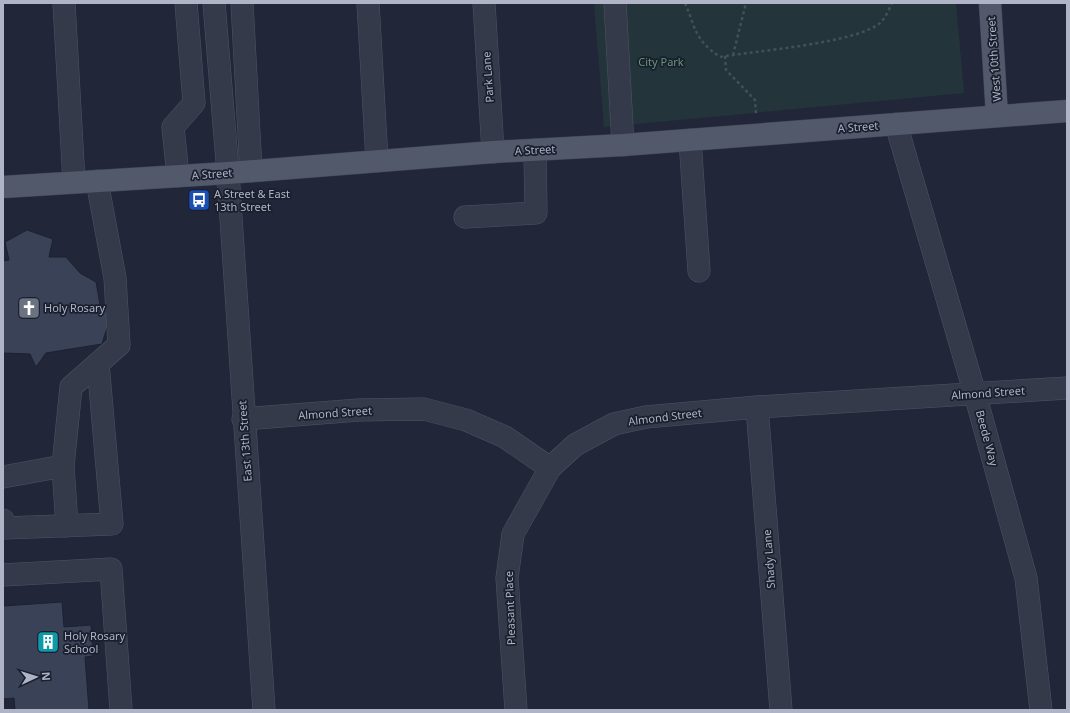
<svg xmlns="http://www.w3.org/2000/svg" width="1070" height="713" font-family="'Noto Sans',sans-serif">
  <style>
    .green { fill: #23343a }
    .building { fill: #3a4257; stroke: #1c2130 }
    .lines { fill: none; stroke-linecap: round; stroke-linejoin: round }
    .minor-casing { stroke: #4f5464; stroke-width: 23 }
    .major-casing { stroke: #3e4353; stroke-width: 23 }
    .path { stroke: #405158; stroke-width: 2.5; stroke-dasharray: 3 3; stroke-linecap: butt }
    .minor { stroke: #343a4a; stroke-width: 22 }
    .major { stroke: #52596a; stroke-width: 22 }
    .labels { text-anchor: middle; stroke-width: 3.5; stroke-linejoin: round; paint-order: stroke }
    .street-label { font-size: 11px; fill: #afb4c6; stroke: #1a1f2e }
    .park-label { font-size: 11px; fill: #669779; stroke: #1a1f2e }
    .poi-label { font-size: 11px; fill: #afb4c6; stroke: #1a1f2e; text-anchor: start }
  </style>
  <rect width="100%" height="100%" fill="#212739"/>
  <!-- green -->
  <path class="green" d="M594 3H956L964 93 604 127Z"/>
  <!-- building -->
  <path class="building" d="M27 230 53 239 49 257H66L80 273 96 282 100 304 110 318 102 344 46 353 36 367 30 354 3 353V261L9 260 5 242Z
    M62 602 64 627 91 625 93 656 85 657 89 710H15L14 698 3 699V606Z"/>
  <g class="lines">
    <!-- minor casing -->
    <g class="minor-casing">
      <path id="minor" d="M64 3 74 182
        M214 3 228 173 264 710
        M242 3 251 171
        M368 3 377 161
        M484 3 493 152
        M615 3 623 145
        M896 124 975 394 1026 578 1041 710
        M690 140 699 271
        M178 176 173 127 194 103 186 3
        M465 217 536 213 535 150
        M757 407 781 710
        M243 419 359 410 424 409 466 420 505 437 550 468 575 445 614 424 646 417 757 407 1067 388
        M63 466 67 526
        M3 477 63 466 71 387 119 345 115 278 97 181
        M3 520 4 528 112 524 98 363
        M3 575 111 569 121 710
        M516 710 507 578 513 534 550 468"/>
    </g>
    <!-- major casing -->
    <g class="major-casing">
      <path id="major" d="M990 3 997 116
        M3 187 228 173 493 152 623 145 1067 111"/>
    </g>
    <!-- path -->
    <path class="path" d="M685 3C696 29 694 39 720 57 754 51 860 43 881 22 886 17 889 9 892 3
      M733 55 746 3
      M725 56 726 70 755 100 756 114"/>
    <!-- minor -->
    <use href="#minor" class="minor"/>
    <!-- major -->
    <use href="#major" class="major"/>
  </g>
  <!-- icons -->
  <defs>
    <g id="bus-square" transform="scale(1.15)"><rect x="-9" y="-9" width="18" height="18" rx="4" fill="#1a4fb4" stroke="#1a1f2e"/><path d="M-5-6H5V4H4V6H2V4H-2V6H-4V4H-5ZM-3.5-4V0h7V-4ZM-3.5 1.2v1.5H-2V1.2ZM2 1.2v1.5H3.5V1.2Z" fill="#fff"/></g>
    <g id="church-square" transform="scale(1.15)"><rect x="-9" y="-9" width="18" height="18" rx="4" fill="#6b7280" stroke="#1a1f2e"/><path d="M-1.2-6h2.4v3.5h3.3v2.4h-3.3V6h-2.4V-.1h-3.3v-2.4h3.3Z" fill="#fff"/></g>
    <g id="building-square" transform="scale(1.15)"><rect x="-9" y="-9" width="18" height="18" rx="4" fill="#0f9aa8" stroke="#1a1f2e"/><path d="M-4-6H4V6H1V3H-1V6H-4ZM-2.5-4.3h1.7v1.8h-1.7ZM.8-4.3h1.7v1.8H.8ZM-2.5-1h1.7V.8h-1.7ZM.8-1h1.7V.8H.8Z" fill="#fff"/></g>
  </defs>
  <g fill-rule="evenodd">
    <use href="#bus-square" x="199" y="200"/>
    <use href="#church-square" x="29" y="308"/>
    <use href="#building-square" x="48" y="642"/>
  </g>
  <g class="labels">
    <!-- street labels -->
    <g class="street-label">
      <text transform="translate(994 59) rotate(-94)" y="4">West 10th Street</text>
      <text transform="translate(488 77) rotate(-94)" y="4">Park Lane</text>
      <text transform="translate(858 127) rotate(-4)" y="4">A Street</text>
      <text transform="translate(535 150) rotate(-3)" y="4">A Street</text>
      <text transform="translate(212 174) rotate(-4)" y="4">A Street</text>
      <text transform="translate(988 393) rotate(-4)" y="4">Almond Street</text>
      <text transform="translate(335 413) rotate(-4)" y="4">Almond Street</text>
      <text transform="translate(665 417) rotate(-7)" y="4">Almond Street</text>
      <text transform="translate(987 438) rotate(75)" y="4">Beede Way</text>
      <text transform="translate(245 441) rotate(-94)" y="4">East 13th Street</text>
      <text transform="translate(769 559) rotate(-94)" y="4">Shady Lane</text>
      <text transform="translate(510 608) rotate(-92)" y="4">Pleasant Place</text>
    </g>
    <!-- park labels -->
    <g class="park-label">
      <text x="661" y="66">City Park</text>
    </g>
    <!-- poi labels -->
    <g class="poi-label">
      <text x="214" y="198">A Street &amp; East<tspan x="214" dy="13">13th Street</tspan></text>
      <text x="44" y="312">Holy Rosary</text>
      <text x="64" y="640">Holy Rosary<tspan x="64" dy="13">School</tspan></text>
    </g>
  </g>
  <!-- border -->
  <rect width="1070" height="713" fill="none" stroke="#afb4c6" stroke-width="8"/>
  <!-- north arrow -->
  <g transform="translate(36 677) rotate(86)" stroke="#1a1f2e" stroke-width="3" paint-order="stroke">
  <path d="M0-3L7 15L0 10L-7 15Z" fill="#afb4c6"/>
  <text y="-6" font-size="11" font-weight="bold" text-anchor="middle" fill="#afb4c6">N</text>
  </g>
</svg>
